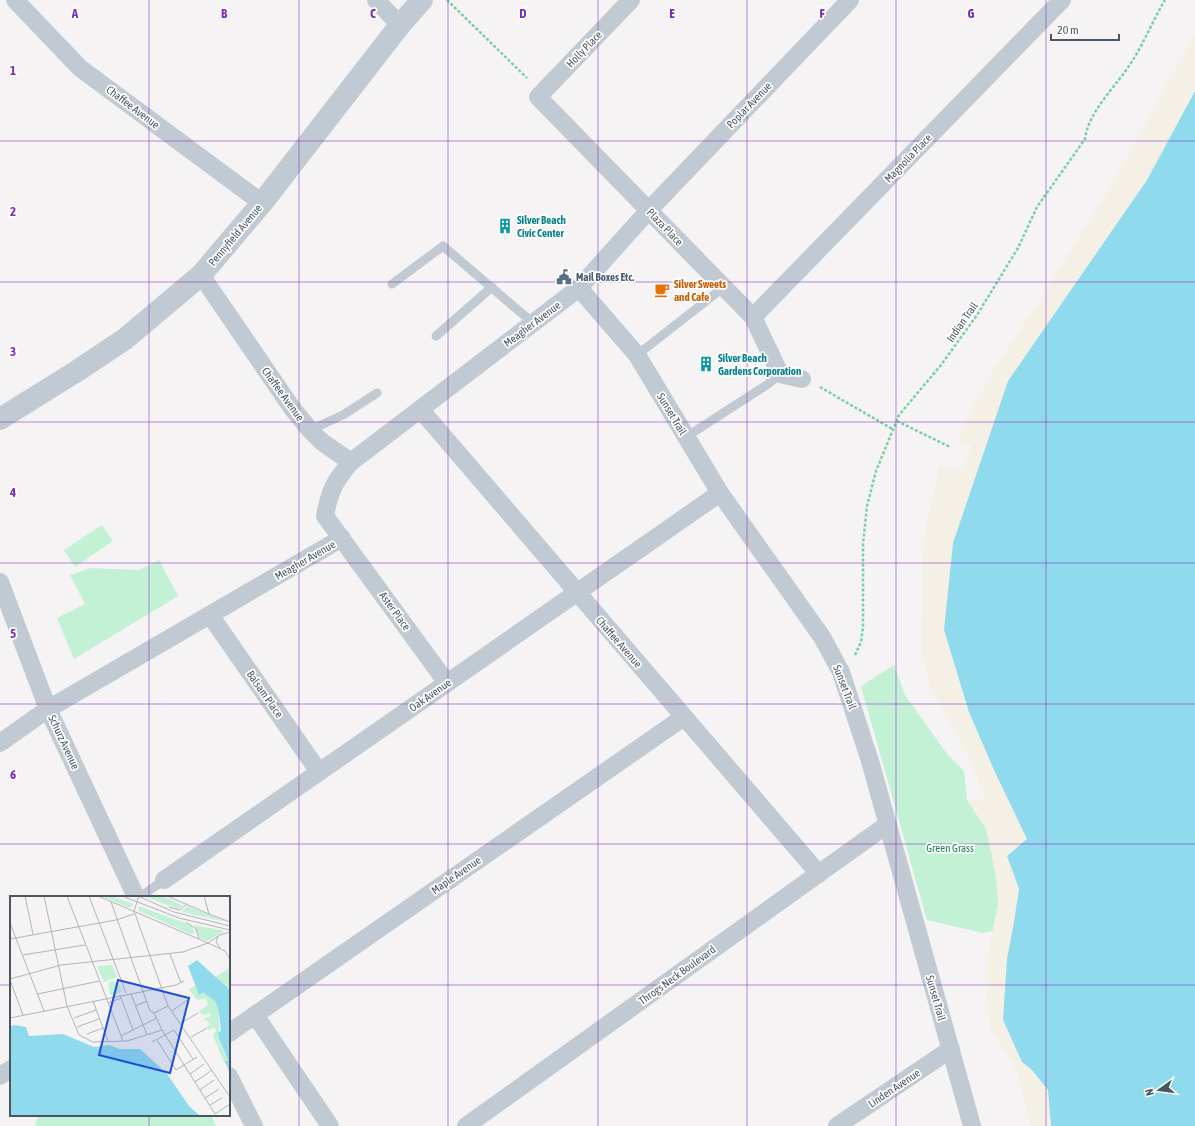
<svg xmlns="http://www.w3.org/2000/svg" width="1195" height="1126" font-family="'Asap Condensed',sans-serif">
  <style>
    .green { fill: #c3f1d5 }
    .sand { fill: #f5f0e5 }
    .water { fill: #90daee }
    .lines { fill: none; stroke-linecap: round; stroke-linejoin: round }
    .path { stroke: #7ad0a6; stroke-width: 2.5; stroke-dasharray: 3 2; stroke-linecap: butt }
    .service { stroke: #c1cad2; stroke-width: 9 }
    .minor { stroke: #c1cad2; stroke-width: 18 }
    .tertiary { stroke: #c1cad2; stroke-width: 22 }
    .grid { fill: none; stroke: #7b2cbf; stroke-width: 1; stroke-opacity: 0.55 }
    .labels { text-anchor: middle; stroke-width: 3.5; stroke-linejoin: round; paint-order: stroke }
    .street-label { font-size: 11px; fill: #4a5661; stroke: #fff }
    .culture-label { font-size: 11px; font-weight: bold; fill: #0d838f; stroke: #fff; text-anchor: start }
    .service-label { font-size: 11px; font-weight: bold; fill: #4e5e75; stroke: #fff; text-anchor: start }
    .food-label { font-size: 11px; font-weight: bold; fill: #c56008; stroke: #fff; text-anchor: start }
    .park-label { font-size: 11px; fill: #17864f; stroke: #fff }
    .inset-road { fill: none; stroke: #b1b4b9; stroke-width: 1 }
    .view { fill: #1d4ed8; fill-opacity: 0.15; stroke: #1d4ed8; stroke-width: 2 }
    .inset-edge { fill: none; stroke: #4a5661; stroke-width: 2 }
    .grid-label { font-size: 13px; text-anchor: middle; font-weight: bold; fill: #7b2cbf; stroke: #fff; stroke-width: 3.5; stroke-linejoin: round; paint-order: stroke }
  </style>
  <rect width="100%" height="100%" fill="#f5f3f3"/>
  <!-- green -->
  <path class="green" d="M102 525 113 541 75 567 64 550Z
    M159 560 178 596 74 659 57 618 85 604 70 575 91 568 139 570Z
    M894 665 905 695 947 754 964 771 967 800 989 832 996 876 999 913 993 931 983 933 927 920 861 686Z
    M38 1115H211L216 1126H35Z"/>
  <!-- sand -->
  <path class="sand" d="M1195 34V90L1147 180 1008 381 953 543 944 630 969 712 994 770 1007 793 1027 839 1007 856 1019 889 1014 922 1022 1062 1032 1070 1048 1090 1051 1126H1031L1016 1069 991 1030 987 999 988 954 998 903 996 876 986 829 967 800H986L974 769 953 727 930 687 921 651 922 568 926 524 940 465 961 470 972 445 962 444 959 434 995 368 1038 303 1108 191Z"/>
  <!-- water -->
  <path class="water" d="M1195 91V1126H1051L1048 1090 1032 1070 1022 1062 1003 1020 1007 959 1014 922 1019 889 1007 856 1027 839 994 770 969 712 944 630 953 543 1008 381 1147 180Z"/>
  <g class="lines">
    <!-- path -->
    <path class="path" d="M447 0 527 78
      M820 387 894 430
      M897 421 950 447
      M855 655 861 642 863 627V544L867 506 876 471 899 415 941 365 977 315 1018 248 1037 207 1085 139C1088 112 1117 85 1131 63 1144 43 1153 20 1165 0"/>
    <!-- service -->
    <path class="service" d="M392 284 443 246 533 323
      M436 336 492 287
      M637 355 724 287
      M310 430 343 415 377 393
      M686 437 768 384 780 374
      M140 897 164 880"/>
    <!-- minor -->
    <path class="minor" d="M15 0 80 68 262 203
      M376 0 400 25
      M631 0 538 97 753 317 780 374 802 379
      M201 275 292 408 310 430 322 442 351 462
      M579 288 637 355 720 493 822 637 841 672 870 761 972 1126
      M753 317 1062 0
      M420 409 819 874
      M0 582 48 709 136 897
      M210 615 319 772
      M447 683 325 516C330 490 334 482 351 462L579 288 649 210 850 0
      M0 743 48 709 342 538
      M164 880 720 493
      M255 1015 330 1126
      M229 1033 684 717
      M0 1076 11 1069
      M229 1076 254 1126
      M466 1126 888 824
      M837 1126 951 1049"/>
    <!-- tertiary -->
    <path class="tertiary" d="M0 419 77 371 125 339 201 275 262 203 400 25 422 0"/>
  </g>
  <!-- grid -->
  <path class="grid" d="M149 0V897M299 0V1126M448 0V1126M598 0V1126M747 0V1126M896 0V1126M1046 0V1126M0 141H1195M0 282H1195M0 422H1195M0 563H1195M0 704H1195M0 844H1195M0 985H11M229 985H1195M149 1115V1126"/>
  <!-- icons -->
  <defs>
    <g id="building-bare" transform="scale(1.2)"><path d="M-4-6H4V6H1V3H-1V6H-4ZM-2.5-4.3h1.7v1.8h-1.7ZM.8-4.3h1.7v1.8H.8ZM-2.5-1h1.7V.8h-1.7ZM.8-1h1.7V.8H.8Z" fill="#0f9aa8" stroke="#fff" stroke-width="2.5" paint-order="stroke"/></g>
    <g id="civic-bare" transform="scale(1.2)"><path d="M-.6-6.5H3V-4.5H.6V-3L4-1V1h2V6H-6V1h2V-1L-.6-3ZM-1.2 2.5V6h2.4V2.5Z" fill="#5c6f8a" stroke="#fff" stroke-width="2.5" paint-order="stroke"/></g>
    <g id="cafe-bare" transform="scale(1.2)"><path d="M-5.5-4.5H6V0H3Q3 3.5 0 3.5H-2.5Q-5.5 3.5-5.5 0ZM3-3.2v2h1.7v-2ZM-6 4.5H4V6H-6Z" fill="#e8710a" stroke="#fff" stroke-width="2.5" paint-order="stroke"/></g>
  </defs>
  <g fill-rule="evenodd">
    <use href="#building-bare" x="505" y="226"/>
    <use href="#civic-bare" x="564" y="277"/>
    <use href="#cafe-bare" x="662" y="290"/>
    <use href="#building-bare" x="706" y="364"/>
  </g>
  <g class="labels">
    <!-- street labels -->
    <g class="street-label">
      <text transform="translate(584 49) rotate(-46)" y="4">Holly Place</text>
      <text transform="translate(749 105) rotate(-46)" y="4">Poplar Avenue</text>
      <text transform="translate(133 107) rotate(37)" y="4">Chaffee Avenue</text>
      <text transform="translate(908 158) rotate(-46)" y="4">Magnolia Place</text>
      <text transform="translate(665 227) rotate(46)" y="4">Plaza Place</text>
      <text transform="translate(235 235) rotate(-50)" y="4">Pennyfield Avenue</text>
      <text transform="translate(962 322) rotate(-55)" y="4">Indian Trail</text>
      <text transform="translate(532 324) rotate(-37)" y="4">Meagher Avenue</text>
      <text transform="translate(283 394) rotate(54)" y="4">Chaffee Avenue</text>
      <text transform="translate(672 414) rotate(59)" y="4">Sunset Trail</text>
      <text transform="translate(305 560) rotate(-30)" y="4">Meagher Avenue</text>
      <text transform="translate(395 611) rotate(54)" y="4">Aster Place</text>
      <text transform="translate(619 642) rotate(49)" y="4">Chaffee Avenue</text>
      <text transform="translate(845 687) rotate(69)" y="4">Sunset Trail</text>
      <text transform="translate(265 694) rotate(55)" y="4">Balsam Place</text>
      <text transform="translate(430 695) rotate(-35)" y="4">Oak Avenue</text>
      <text transform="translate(64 742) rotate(65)" y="4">Schurz Avenue</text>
      <text transform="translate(456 875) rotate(-35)" y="4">Maple Avenue</text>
      <text transform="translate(677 975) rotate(-36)" y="4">Throgs Neck Boulevard</text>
      <text transform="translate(936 998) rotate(74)" y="4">Sunset Trail</text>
      <text transform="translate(894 1088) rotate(-34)" y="4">Linden Avenue</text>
    </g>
    <!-- culture labels -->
    <g class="culture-label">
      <text x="517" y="224">Silver Beach<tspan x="517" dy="13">Civic Center</tspan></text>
      <text x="718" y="362">Silver Beach<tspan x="718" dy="13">Gardens Corporation</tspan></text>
    </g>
    <!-- service labels -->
    <g class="service-label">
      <text x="576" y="281">Mail Boxes Etc.</text>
    </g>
    <!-- food labels -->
    <g class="food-label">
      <text x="674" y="288">Silver Sweets<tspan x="674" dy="13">and Cafe</tspan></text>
    </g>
    <!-- park labels -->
    <g class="park-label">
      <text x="950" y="852">Green Grass</text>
    </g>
  </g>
  <!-- overview -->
  <g transform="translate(10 896)">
    <rect width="220" height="220" fill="#f5f3f3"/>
    <path d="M92 0H102L124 8 120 12ZM134 0H153L173 10 168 13ZM128 10 181 29 185 37 181 38 129 15ZM177 10 217 26 172 16ZM184 29 211 34 214 36 197 45 190 42ZM102 69 107 81 94 86 87 70ZM220 72V94L205 81ZM102 85 109 88 112 96 100 99 98 87ZM185 90 190 98 193 95 205 105 208 112 210 148 218 164 214 167 203 139 206 134 204 131 199 134 197 131 201 128 193 123 201 120V117L193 119 189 115 198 109 196 102 187 104 179 93Z" fill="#c3f1d5"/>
    <path d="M98 148 113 151 123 150 135 154 160 179 172 196 157 178 124 151 110 153 90 150Z" fill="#f5f0e5"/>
    <path d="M187 64 220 94V177L215 166 218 164 209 143 208 137 211 134 208 112 205 105 193 96 189 99 178 70ZM5 129 16 131 19 140 53 138 84 151 99 149 110 153H130L157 178 179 210 190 220H0V130Z" fill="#90daee"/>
    <path class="inset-road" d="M15 0 23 38M34 0 57 110 69 139 83 146 117 145 152 134M57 0 113 145M79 0 116 97M88 0 198 47M112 0 169 22 220 34M128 0 164 16 220 30M157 0 199 18M194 0 199 18M101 6 140 115M159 11 170 14 177 8M124 15 158 110 220 201M124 15 129 0M199 18 220 26M176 26 186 33 189 43M0 27 34 115M208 40 206 46 210 52M0 43 106 24 124 18M198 47 210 39 220 36M160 58 171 87M13 59 75 49M0 83 51 69 173 56 198 47 215 55 220 63M0 84 13 119M28 98 89 85M121 98 137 139M110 99 123 134M83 105 98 145M98 107 111 102M125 110 137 105M140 115 144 117 152 134 205 218 220 208M162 115 180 102M144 117 158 110M0 122 166 89 174 85M64 122 86 114M171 127 188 117M67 131 89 123M77 138 93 132M111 140 147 122M181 141 197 132M147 144 166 174 187 161M142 146 164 134 183 163M180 178 194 168M185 186 202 174M190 194 204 184M195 202 209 193M200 209 212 202"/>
    <path class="view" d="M108 84 179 102 160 177 89 159Z"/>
    <rect width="220" height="220" class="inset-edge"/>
  </g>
  <g class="grid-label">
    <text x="75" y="18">A</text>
    <text x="224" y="18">B</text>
    <text x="373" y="18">C</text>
    <text x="523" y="18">D</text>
    <text x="672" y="18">E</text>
    <text x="822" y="18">F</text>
    <text x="971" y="18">G</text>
    <text x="13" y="75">1</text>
    <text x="13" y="216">2</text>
    <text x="13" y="356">3</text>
    <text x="13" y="497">4</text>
    <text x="13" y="638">5</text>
    <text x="13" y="779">6</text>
  </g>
  <!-- north arrow -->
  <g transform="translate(1159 1090) rotate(256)" stroke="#ffffff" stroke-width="3" paint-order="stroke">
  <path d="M0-3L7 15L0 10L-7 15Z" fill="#4a5661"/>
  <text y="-6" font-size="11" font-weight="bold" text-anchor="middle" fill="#4a5661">N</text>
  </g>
  <!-- scale -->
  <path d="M1051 34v6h68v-6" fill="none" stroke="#4a5661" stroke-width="2"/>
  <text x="1057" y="34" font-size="12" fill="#4a5661" stroke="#ffffff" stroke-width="3" paint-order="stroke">20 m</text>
</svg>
